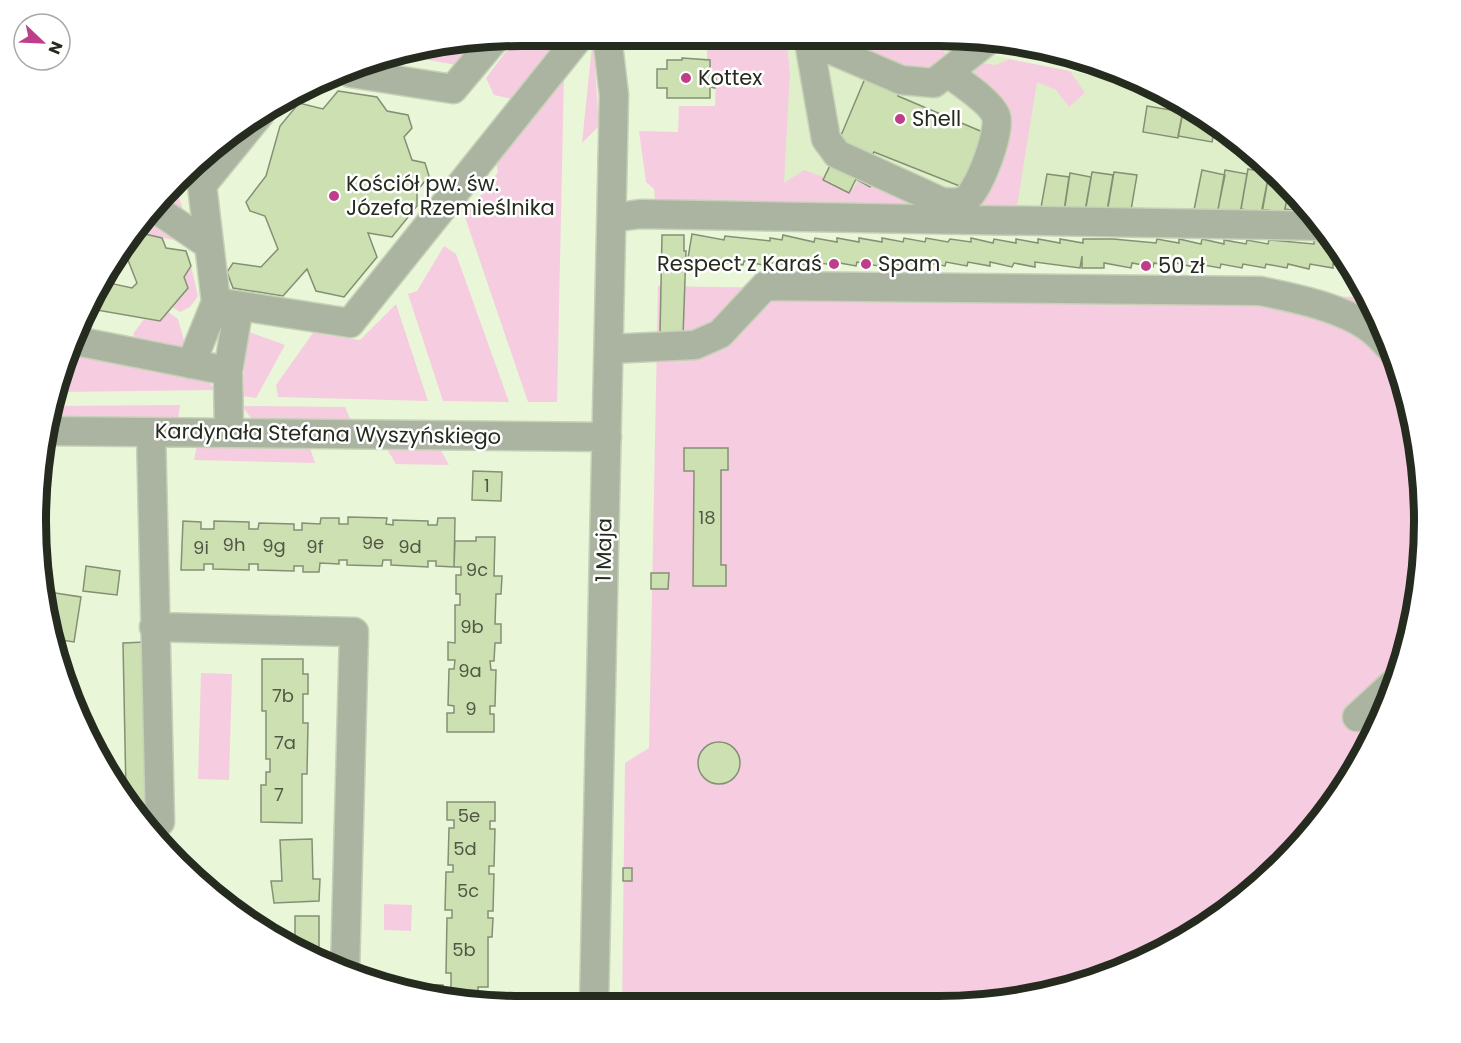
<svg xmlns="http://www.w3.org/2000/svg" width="1461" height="1043" font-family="Poppins,sans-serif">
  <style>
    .built { fill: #dfefc9 }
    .green { fill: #f6cde0 }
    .building { fill: #cde0b2; stroke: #849074; stroke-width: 1.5 }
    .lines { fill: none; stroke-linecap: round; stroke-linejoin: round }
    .minor-casing { stroke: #c6d1b7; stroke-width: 31 }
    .minor { stroke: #abb4a0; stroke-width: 28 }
    .poi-dot { fill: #be3e89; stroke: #fff; stroke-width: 2 }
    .labels { text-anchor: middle; stroke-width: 5; stroke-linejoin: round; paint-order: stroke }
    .number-label { font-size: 18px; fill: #505844 }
    .poi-label { font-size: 21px; fill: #262b1f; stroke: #fff; text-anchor: start }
    .street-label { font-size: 21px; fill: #262b1f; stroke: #fff }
    .rim { fill: none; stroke: #262b1f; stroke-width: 8 }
  </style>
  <rect width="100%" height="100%" fill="#e9f6d8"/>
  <!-- built -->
  <path class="built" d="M786 36H927L1009 59 1136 84 1183 101 1305 202 1316 217 782 208 790 72Z"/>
  <!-- green -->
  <path class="green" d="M565 36 512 99 494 95 486 78 517 37Z
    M593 36 599 126 582 143Z
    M648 36H786L790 72 784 183 804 170 854 188 860 177 939 211 656 207 654 189 646 182 639 131 678 132 679 106H715L716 77 710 76V61L707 60V37Z
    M828 36H927L938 39 948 59 931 68 906 69Z
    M474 42 457 65 393 54 396 53Z
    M1009 59 1070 71 1085 93 1069 107 1056 90 1037 82 1016 212 968 206 1001 144 972 74 979 63 996 65Z
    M564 74 557 402H528L465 217 498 172 495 156Z
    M175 185 187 222 157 201Z
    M149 212 183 242 145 234 141 224Z
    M444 246 456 254 509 402 443 401 408 294 417 291Z
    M191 266 198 296 190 307 180 312 172 307 188 288 184 277Z
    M658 286 1368 297 1399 366 1421 458 1424 554 1408 647 1375 737 1324 817 1259 887 1154 957 1003 1003 622 1005 625 763 649 748Z
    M396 304 428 401 278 397 276 385 313 333 360 340Z
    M168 312 178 319 187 351 136 340 133 334 144 319 159 321Z
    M246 331 285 345 256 398 243 396Z
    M73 349 204 375 215 390 60 392Z
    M180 405 178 420 52 419 56 406Z
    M242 406 345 407 351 421H253Z
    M197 445H309L315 463 194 460Z
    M385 446 439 447 449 465 396 464Z
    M201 673 232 674 229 780 198 779Z
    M384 904 412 905 411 931 384 930Z"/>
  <!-- building -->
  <path class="building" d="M682 58 710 60V76L716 77 715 88 710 87V98H667V88H657V69H667V60H682Z
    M869 69 902 86 898 96 985 133 962 187 874 152 870 159 837 145Z
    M338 91 377 97 387 111 408 115 412 128 404 137 412 160 425 163 429 176 417 191V206L392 237 368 233 377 257 344 297 316 291 307 269 283 296 233 288 227 272 233 263 261 267 278 249 265 216 250 211 246 202 266 176 280 126 299 103 323 109Z
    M1147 106 1183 112 1178 138 1143 132Z
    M1183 110 1195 112 1215 128 1212 142 1178 136Z
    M839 147 880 166 870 187 856 179 849 193 823 180Z
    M1248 169 1269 173 1262 213 1241 209Z
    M1202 170 1225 175 1217 214 1194 210Z
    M1225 170 1247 174 1240 214 1218 210Z
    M1092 172 1113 175 1106 217 1085 213Z
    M1114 172 1137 175 1130 216 1107 213Z
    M1070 173 1091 177 1084 217 1064 213Z
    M1269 173 1289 189 1284 213 1262 209Z
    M1047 174 1069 177 1063 217 1040 213Z
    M1289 189 1305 202 1308 206 1307 213 1285 209Z
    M141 224 145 234 162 238 166 248 186 251 191 266 184 277 188 288 160 321 97 310 89 320 82 319 86 307 108 274 109 283 132 288 137 283 124 250Z
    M692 234 724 240 725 236 770 241V238L782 240 783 235 814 242 815 238 837 242V238L859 242V238L882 242V238L903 242 904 238 925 242 926 238 948 242 950 239 971 242V238L993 243 994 239 1016 243V239L1038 243V239L1060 243V239L1083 243V239H1113L1156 243 1157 239 1179 243V239L1201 244 1202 239 1224 244V240L1246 244 1247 240 1268 244 1269 240 1314 244V240L1335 244 1353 269 1333 264V268L1310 264 1309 269 1288 264 1287 268 1266 264 1265 268 1243 264 1242 268 1221 264 1220 268 1199 264 1198 268 1176 263V268L1154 263 1153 267 1132 263 1131 268 1104 263V268H1082V256L1080 268 1035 262V267L1014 263 1012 267 990 262V266L968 262 967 266 946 262 945 266 923 262V266L901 261V265L879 262 878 266 857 262 856 266 834 262V265L812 262 811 266 790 261 789 265 767 262V266L744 261 743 265 688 258Z
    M662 235H684V251H686L683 336 660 335Z
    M684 448H728V470H721V565H726V586H693L694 471H684Z
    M473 471 502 472 501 501 472 500Z
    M348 517 387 518 386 524 393 525V520L428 521V525H437L438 518H455L454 567 436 566V561H428V567L391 565V560H383L382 566 347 565V560H339V564L320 563 319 572H303V566H294V571L258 570V564H249V570L213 569V564H204V570H181L183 521 201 522V529H214V521L249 522V529H258L259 523 294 524V530H302V523L320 524 321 518H339V524H348Z
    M476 537H495L494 576H502L501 594H496L495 624H501V643H495L494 661H490L491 670H496L495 706H490V714H494V732H447V713H454V706L448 705 449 669H454L455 660H448V642L455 643V605H460V594H456V575H461V567H454L455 541H476Z
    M86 566 120 571 117 595 83 591Z
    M651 573H669L668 589H651Z
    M42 591 81 597 74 642 55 639Z
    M146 642 150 819H142L126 793 123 643Z
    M262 659H303V674H308V694H303V723H308L307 774H302V823L261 822V785H266V772H270V759H266V711H262Z
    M698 763a21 21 0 1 1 42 0a21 21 0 1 1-42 0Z
    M447 802H495V821H490V829H495L494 866H489V874H494L493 911H488V918H493L492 937H488V987H478V1004L396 990 406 991V984L443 985V990H451V973H446L447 918H452V910H445L446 872H453V865H448L449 828H454V820H447Z
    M312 839 313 879H320L319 901 274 903 271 881H282L280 840Z
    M623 868H632V881H623Z
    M295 916H319V961L295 949Z
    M378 984H393V990Z"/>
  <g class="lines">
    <!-- minor casing -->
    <g class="minor-casing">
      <path id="minor" d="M808 36 826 139 837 154 942 202C949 202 958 204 965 200 979 191 1001 131 996 116 991 102 960 82 948 73
        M814 36 829 49 901 80 934 83 987 41
        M351 73 453 89 494 40
        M153 207 209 245
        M612 218 640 214 1322 226
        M216 302 350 323 580 36
        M76 341 228 371 229 433
        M609 349 695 345 720 334 765 286 1260 291C1295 298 1344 308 1372 330 1380 336 1386 344 1393 351
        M191 364 216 302 202 185 260 114
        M228 371 239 306
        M48 431 607 437
        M151 432 160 822
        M154 627 354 632 345 971
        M1357 717 1395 682
        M594 1005 614 95 607 36"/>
    </g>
    <!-- minor -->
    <use href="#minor" class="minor"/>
  </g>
  <!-- markers -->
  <g class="poi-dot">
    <circle cx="686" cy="78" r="6"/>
    <circle cx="900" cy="119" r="6"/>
    <circle cx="334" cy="196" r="6"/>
    <circle cx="834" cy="264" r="6"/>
    <circle cx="866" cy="264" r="6"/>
    <circle cx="1146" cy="266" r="6"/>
  </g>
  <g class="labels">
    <!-- number labels -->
    <g class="number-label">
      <text x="487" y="492">1</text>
      <text x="707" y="524">18</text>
      <text x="373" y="549">9e</text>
      <text x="234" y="551">9h</text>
      <text x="274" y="552">9g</text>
      <text x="315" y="553">9f</text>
      <text x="410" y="553">9d</text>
      <text x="201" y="554">9i</text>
      <text x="477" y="576">9c</text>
      <text x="472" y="633">9b</text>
      <text x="470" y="677">9a</text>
      <text x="283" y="702">7b</text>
      <text x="471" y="715">9</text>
      <text x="285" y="749">7a</text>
      <text x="279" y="801">7</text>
      <text x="469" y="822">5e</text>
      <text x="465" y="855">5d</text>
      <text x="468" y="897">5c</text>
      <text x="464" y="956">5b</text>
    </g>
    <!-- poi labels -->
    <g class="poi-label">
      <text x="698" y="85">Kottex</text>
      <text x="912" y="126">Shell</text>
      <text x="346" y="191">Kościół pw. św.<tspan x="346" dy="24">Józefa Rzemieślnika</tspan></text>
      <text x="822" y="271" text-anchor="end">Respect z Karaś</text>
      <text x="878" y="271">Spam</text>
      <text x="1158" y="273">50 zł</text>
    </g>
    <!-- street labels -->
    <g class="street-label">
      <text transform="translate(328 434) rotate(1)" y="7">Kardynała Stefana Wyszyńskiego</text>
      <text transform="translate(604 550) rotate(-89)" y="7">1 Maja</text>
    </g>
  </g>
  <!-- crop -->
  <path d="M0 0H1461V1043H0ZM521 46H939A475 475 0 0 1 1414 521V521A475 475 0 0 1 939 996H521A475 475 0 0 1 46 521V521A475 475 0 0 1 521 46Z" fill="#fff" fill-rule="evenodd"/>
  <path class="rim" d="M521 46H939A475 475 0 0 1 1414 521V521A475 475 0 0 1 939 996H521A475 475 0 0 1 46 521V521A475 475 0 0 1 521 46Z"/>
  <!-- north arrow -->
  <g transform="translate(42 42) rotate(113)"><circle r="28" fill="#ffffff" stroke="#a8aaa5" stroke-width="1.5"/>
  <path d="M0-4.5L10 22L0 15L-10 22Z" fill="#be3e89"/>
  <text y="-9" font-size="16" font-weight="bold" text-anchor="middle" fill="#262b1f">N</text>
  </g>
</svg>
